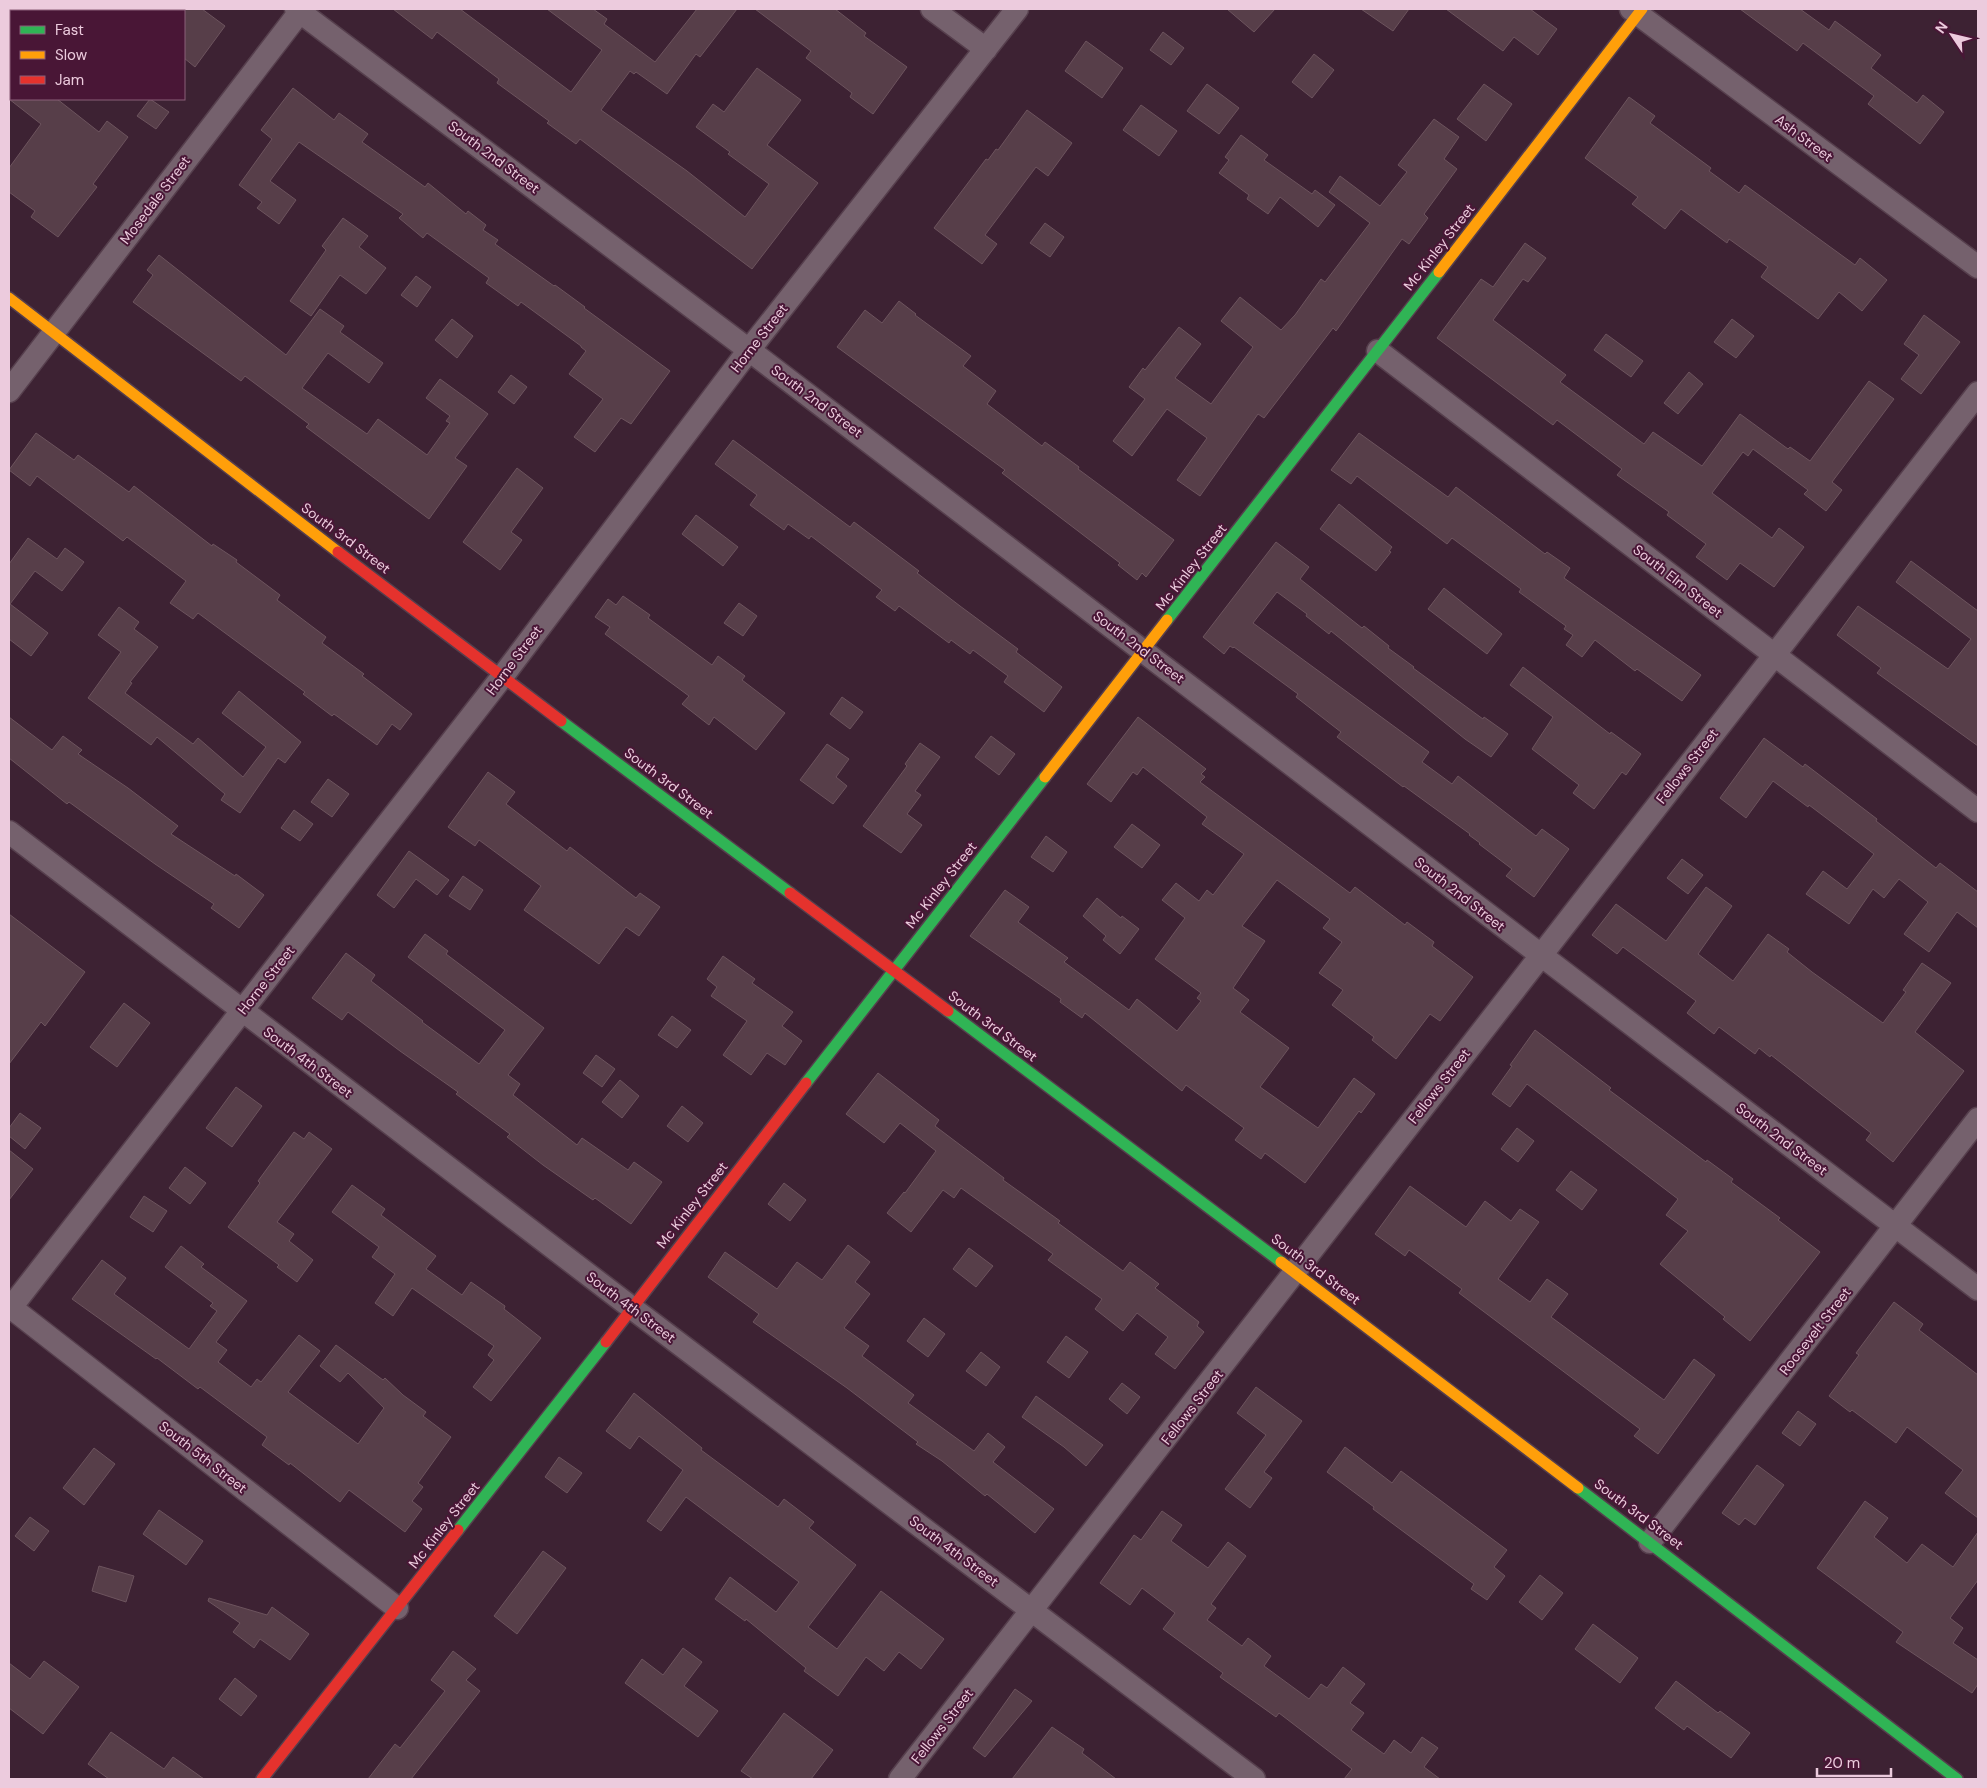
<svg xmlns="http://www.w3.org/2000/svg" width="1987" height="1788" font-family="'DM Sans',sans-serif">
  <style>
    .building { fill: #573e49; stroke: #6d545e }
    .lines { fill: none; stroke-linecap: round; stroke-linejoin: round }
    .street-casing { stroke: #563f4d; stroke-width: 25 }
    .fast-casing { stroke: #563f4d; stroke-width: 14 }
    .slow-casing { stroke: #563f4d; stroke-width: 14 }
    .jam-casing { stroke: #563f4d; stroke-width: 14 }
    .street { stroke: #75616d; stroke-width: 22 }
    .fast { stroke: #30b455; stroke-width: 11 }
    .slow { stroke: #ff9f0a; stroke-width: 11 }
    .jam { stroke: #e5322d; stroke-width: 11 }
    .labels { text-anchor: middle; stroke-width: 4; stroke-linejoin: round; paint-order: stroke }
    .street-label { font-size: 14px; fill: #eccbdd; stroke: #491636 }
  </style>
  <rect width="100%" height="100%" fill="#3d2233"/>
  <!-- building -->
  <path class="building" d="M184 9H202L225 26 195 67 184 58Z
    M393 9H460L571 92 602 50 547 9H593L607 19 604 24 655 62 697 9H737L700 57 696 54 667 94 636 72 634 74 630 71 601 110 687 171 745 217 769 184 728 154 730 152 696 127 713 104 724 112 757 68 801 100 767 145 818 183 752 269 580 139 576 144 547 123 549 121 497 83 499 79 437 32 432 39Z
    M755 9H835L866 33 864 36 907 67 873 114 850 97 852 93 806 58 811 51Z
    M1227 9H1275L1254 32Z
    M1361 9H1409L1393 31Z
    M1446 9H1530L1557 29 1538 55 1514 37 1503 51Z
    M1740 9H1800L1829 30 1835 21 1881 55 1871 68 1917 103 1923 95 1944 112 1920 144 1868 104 1874 96 1803 43 1797 51Z
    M1163 32 1184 48 1171 65 1150 50Z
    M1086 41 1123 68 1102 98 1065 71Z
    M1314 54 1334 70 1312 98 1292 82Z
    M1207 84 1239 108 1219 134 1187 111Z
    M1484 84 1512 104 1486 141 1457 119Z
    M293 88 334 120 339 113 368 134 362 142 425 187 428 183 466 214 468 211 486 225 483 230 498 240 495 244 554 286 555 285 585 307 584 308 670 371 631 424 621 418 595 452 574 437 603 399 569 374 586 351 581 347V346L521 302 518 306 486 283 489 278 427 233 423 238 399 218 403 214 299 142 270 181 296 200 279 224 257 208 262 202 239 185 272 139 261 130Z
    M1629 97 1655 116 1650 123 1711 168 1709 171 1739 193 1745 185 1855 265 1860 258 1887 280 1862 311 1839 292 1818 319 1761 277 1768 267 1729 239 1727 243 1681 209 1665 229 1632 204 1638 197 1585 158Z
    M9 99H57L99 132 107 121 128 137 93 184 97 187 58 237 31 217 35 211 9 192V168L41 124Z
    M150 99 169 112 156 129 137 116Z
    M1141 105 1177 131 1159 156 1123 130Z
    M1027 110 1072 143 1048 176 1036 167 985 235 997 244 982 264 934 228 986 159 988 160 996 149 998 150Z
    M1434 119 1459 137 1444 159 1457 169 1424 214 1428 218 1409 244 1402 239 1336 331 1333 328 1264 418 1258 414 1200 496 1177 480 1207 438 1167 409 1132 456 1113 441 1145 399 1129 387 1143 368 1145 370 1179 327 1201 344 1175 378 1211 404 1253 347 1221 321 1240 297 1281 330 1295 315 1321 279 1325 282 1370 223 1329 192 1340 176 1380 206 1407 172 1398 165Z
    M1241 135 1268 155 1264 160 1312 194 1315 190 1335 205 1318 227 1280 197 1268 214 1247 199 1249 195 1219 173 1229 160 1225 157Z
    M343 218 368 236 359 247 386 268 366 294 340 275 311 316 290 301 326 250 322 246Z
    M1045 223 1064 237 1050 257 1030 243Z
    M1525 243 1546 258 1528 282 1523 279 1493 320 1566 375 1560 382 1644 444 1653 432 1702 466 1740 414 1788 449 1790 447 1810 461 1869 381 1894 399 1832 482 1842 490 1826 511 1804 494 1808 490 1753 449 1748 456 1743 452 1712 493 1772 538 1779 528 1804 547 1774 587 1740 563 1727 580 1696 557 1706 544 1667 515 1669 512 1617 475 1622 469 1557 420 1553 425 1437 338 1481 279 1493 287Z
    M159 255 286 355 320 309 344 326 340 332 383 363 369 383 328 353 302 388 367 434 378 419 427 455 450 423 446 421 450 416 426 398 440 379 488 414 455 458 467 466 429 519 306 427 309 424 245 376 241 381 133 302 153 275 147 270Z
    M416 276 431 287 417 307 401 295Z
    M899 301 916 314 915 315 971 356 963 366 996 391 987 404 1042 446 1045 442 1079 467 1078 469 1174 540 1146 577 1142 573 1137 580 1118 565 1120 563 1002 473 1005 470 837 347 865 310 882 323Z
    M1924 315 1960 342 1921 394 1901 379 1919 355 1904 344Z
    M452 319 473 336 457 358 435 340Z
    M1732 319 1754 336 1736 358 1714 342Z
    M1606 334 1643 361 1631 377 1594 350Z
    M1689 372 1703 384 1678 414 1664 403Z
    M511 375 527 387 514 404 498 392Z
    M36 433 74 460 78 455 129 492 134 486 212 546 213 544 237 560 236 562 280 595 277 600 326 637 322 643 364 674 362 676 412 714 400 730 392 724 377 745 334 714 332 716 303 694 305 692 198 613 193 619 170 603 186 581 127 537 123 541 37 476 30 486 9 470Z
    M1359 433 1448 497 1456 487 1545 554 1547 552 1570 568 1564 578 1701 675 1682 701 1637 669 1635 671 1595 640 1582 657 1566 645 1573 635 1564 629 1566 626 1519 592 1521 589 1452 538 1447 544 1357 476 1351 484 1331 470Z
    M733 440 850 527 854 522 919 571 917 573 960 606 1018 649 1016 652 1062 687 1044 712 1004 682 1008 676 973 650 970 654 951 640 949 643 899 606 895 611 876 597 882 590 811 536 809 539 788 524 784 530 750 505 757 495 715 464Z
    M517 468 543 488 511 532 522 540 500 570 463 542Z
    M1339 504 1392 547 1389 551 1391 552 1376 571 1320 529Z
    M696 515 738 547 723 566 682 534Z
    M28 538 57 559 65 548 84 562 62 591 35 571 10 604 48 633 31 656 9 639V564Z
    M1276 542 1309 567 1300 579 1362 628 1364 626 1389 646 1388 648 1414 667 1413 668 1483 719 1484 717 1508 734 1491 757 1465 739 1331 631 1329 634 1306 616 1307 614 1277 592 1253 623 1429 752 1422 762 1452 784 1458 776 1536 836 1542 829 1569 849 1534 897 1506 876 1512 869 1479 844 1480 843 1469 835 1470 834 1404 786 1403 787 1337 737 1341 732 1296 697 1298 694 1234 647 1233 648 1230 646 1224 654 1203 637Z
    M1911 561 1978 611V746L1877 673 1881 668 1837 635 1858 606 1948 669 1971 639 1896 582Z
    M1444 588 1502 634 1487 654 1428 609Z
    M623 596 650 615 648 618 712 665 718 656 745 676 742 680 785 713 756 750 714 717 709 725 682 704 689 696 605 634 610 627 595 617 608 599 616 605Z
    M739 603 757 616 743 636 724 623Z
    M119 607 139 622 134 629 158 647 130 682 132 683 125 693 193 744 198 738 243 777 266 747 222 713 239 691 301 742 285 763 278 758 240 813 221 800 225 794 157 737 151 745 88 698 121 652 98 635Z
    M1523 667 1610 734 1611 732 1641 754 1626 775 1622 772 1594 809 1573 793 1579 785 1532 749 1553 717 1510 685Z
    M842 697 863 712 850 729 830 714Z
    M9 717 52 750 63 736 82 750 78 754 128 788 178 826 171 834 235 876 236 874 264 895 239 928 211 908 214 904 155 864 69 802 67 804 9 758Z
    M1138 717 1206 769 1201 774 1205 777 1200 782 1350 893 1355 887 1405 925 1407 922 1434 942 1432 946 1473 977 1440 1021 1430 1014 1396 1059 1372 1040 1374 1037 1332 1005 1343 990 1319 973 1342 942 1323 928 1330 919 1277 880 1242 926 1265 941 1233 988 1249 1000 1240 1012 1289 1048 1260 1087 1318 1128 1354 1078 1375 1094 1361 1113 1359 1111 1305 1183 1265 1153 1261 1159 1235 1140 1244 1128 1186 1085 1182 1091 1085 1013 1082 1018 1060 1002 1061 999 970 936 1005 890 1029 907 1018 922 1068 958 1064 962 1129 1010 1137 999 1177 1031 1201 1001 1197 998 1201 993 1155 959 1185 918 1162 900 1176 883 1199 901 1207 890 1213 895 1244 854 1202 824 1207 817 1143 767 1137 775 1133 772 1111 802 1087 784Z
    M991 736 1015 754 999 775 975 757Z
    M1764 738 1803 767 1805 764 1877 819 1876 821 1936 868 1940 863 1978 892V928L1957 912 1929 952 1904 934 1928 902 1899 879 1884 898 1873 889 1849 924 1806 894 1823 871 1847 889 1874 854 1809 805 1808 807 1773 781 1746 818 1720 798Z
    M920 743 940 757 915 791 921 795 907 814 922 825 901 853 863 826 907 766 905 764Z
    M827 744 849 759 836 777 847 786 833 804 800 780Z
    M488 772 515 792 506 804 567 851 570 847 636 898 640 893 660 907 639 936 626 927 599 964 524 910 541 886 479 840 475 846 448 827Z
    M328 779 349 794 332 817 311 802Z
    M294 810 313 824 300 841 281 828Z
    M1132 824 1160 845 1142 868 1114 847Z
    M1046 836 1067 852 1053 872 1031 857Z
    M409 851 449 880 437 895 416 879 394 908 377 895Z
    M1682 859 1703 875 1688 894 1667 878Z
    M463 876 483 890 470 910 449 896Z
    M1706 887 1732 906 1698 954 1733 981 1768 934 1789 949 1787 952 1812 972 1883 1023 1906 992 1903 990 1922 963 1951 983 1915 1032 1964 1071 1893 1162 1866 1140 1871 1133 1771 1055 1770 1057 1759 1048 1755 1054 1719 1027 1714 1034 1687 1013 1696 1001 1623 947 1617 954 1592 935 1616 904 1666 941Z
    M1097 898 1121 918 1122 916 1139 929 1120 954 1103 940 1106 936 1083 916Z
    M9 914 85 972 45 1026 41 1022 9 1064Z
    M425 934 448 951 446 954 544 1028 508 1075 520 1084 513 1095 577 1145 582 1138 628 1170 634 1162 662 1182 631 1224 595 1198 593 1200 543 1165 507 1137 510 1134 456 1094 458 1092 400 1051 348 1012 342 1020 312 998 346 953 375 975 371 981 423 1021 422 1022 479 1064 505 1030 408 957Z
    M723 956 755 979 752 983 793 1012 782 1026 802 1041 785 1065 767 1053 751 1075 723 1055 747 1021 711 996 717 987 707 979Z
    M124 1003 150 1023 117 1067 90 1047Z
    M672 1016 691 1030 677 1048 658 1035Z
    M1535 1030 1611 1088 1609 1090 1706 1162 1707 1160 1733 1179 1731 1182 1780 1218 1778 1220 1820 1252 1750 1341 1723 1319 1725 1317 1660 1264 1688 1231 1666 1215 1678 1199 1527 1084 1510 1107 1492 1094 1512 1066 1510 1065Z
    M596 1055 615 1069 602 1087 583 1073Z
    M878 1073 939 1120 935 1126 1004 1178 1003 1180 1060 1221 1058 1223 1123 1271 1130 1262 1159 1284 1155 1288 1199 1322 1197 1326 1204 1332 1175 1369 1155 1354 1168 1337 1137 1313 1123 1331 1095 1309 1102 1299 1048 1260 1053 1254 961 1188 954 1198 943 1190 911 1232 887 1213 904 1192 905 1193 936 1151 900 1123 884 1143 846 1114Z
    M620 1080 639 1096 622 1118 602 1102Z
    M236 1087 262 1106 232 1147 206 1128Z
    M682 1106 703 1123 688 1142 667 1126Z
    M20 1113 41 1128 25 1149 9 1136V1128Z
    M1517 1128 1534 1141 1518 1162 1501 1149Z
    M294 1132 304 1139 309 1132 332 1149 277 1222 294 1234 289 1241 313 1260 297 1282 277 1267 279 1265 228 1227 260 1183 258 1181Z
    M9 1150 33 1169 9 1200Z
    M185 1167 206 1183 190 1204 169 1188Z
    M1571 1171 1597 1190 1582 1210 1556 1190Z
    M784 1183 806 1200 790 1221 768 1204Z
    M352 1185 385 1209 381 1215 436 1256 426 1269 462 1295 471 1282 505 1306 504 1309 541 1338 491 1401 473 1387 494 1360 488 1355 494 1346 412 1288 393 1316 375 1303 395 1274 372 1257 379 1247 332 1212Z
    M1410 1186 1466 1227 1485 1201 1511 1221 1520 1209 1539 1222 1498 1279 1530 1302 1547 1279 1568 1294 1551 1317 1664 1400 1694 1359 1715 1375 1658 1454 1634 1436 1640 1429 1459 1293 1462 1289 1409 1250 1405 1256 1375 1234Z
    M144 1196 167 1211 153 1232 130 1217Z
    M848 1245 870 1262 855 1282 870 1294 844 1328 869 1346 862 1356 914 1395 908 1403 974 1451 988 1433 1005 1447 993 1462 1054 1509 1035 1533 987 1494 985 1496 942 1461 916 1444 918 1442 847 1388 753 1322 759 1314 708 1277 725 1252 777 1289 797 1262 822 1280Z
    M181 1246 204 1264 201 1267 247 1301 216 1342 227 1350 218 1362 251 1387 257 1379 261 1382 299 1335 320 1351 288 1392 358 1444 384 1408 348 1373 340 1382 320 1366 336 1345 383 1380 385 1378 403 1395 426 1412 423 1416 451 1437 418 1483 423 1487 412 1501 422 1509 405 1532 349 1490 340 1502 290 1463 289 1465 262 1445 267 1437 200 1387 198 1389 157 1358 156 1359 72 1299 102 1260 126 1278 114 1294 189 1349 217 1311 210 1306 213 1303 165 1267Z
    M969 1248 993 1266 976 1287 953 1269Z
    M1894 1302 1923 1324 1919 1330 1978 1375V1518L1945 1493 1963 1470 1907 1427 1896 1443 1852 1410 1850 1412 1829 1396 1859 1355 1856 1353Z
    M924 1318 945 1334 928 1357 907 1341Z
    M1066 1336 1088 1352 1069 1378 1047 1362Z
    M981 1352 1000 1367 986 1386 966 1371Z
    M1122 1383 1140 1397 1127 1414 1109 1399Z
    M1256 1387 1302 1421 1264 1472 1272 1478 1250 1508 1225 1489 1266 1435 1237 1413Z
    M634 1393 702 1448 701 1450 778 1507 784 1499 814 1522 809 1528 856 1565 808 1627 837 1649 881 1591 944 1639 921 1669 899 1652 884 1671 866 1657 838 1696 804 1671 806 1668 746 1619 745 1621 715 1599 730 1577 776 1612 799 1582 686 1497 661 1531 647 1521 683 1470 639 1436 630 1449 606 1431Z
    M1036 1396 1103 1445 1086 1466 1064 1447 1022 1417Z
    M1798 1411 1816 1424 1800 1446 1782 1433Z
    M1345 1447 1392 1483 1401 1471 1507 1550 1494 1567 1505 1576 1487 1600 1471 1589 1474 1584 1373 1509 1374 1507 1327 1472Z
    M94 1448 115 1464 84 1505 63 1488Z
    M559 1457 582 1473 567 1493 545 1477Z
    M1757 1465 1784 1485 1755 1525 1745 1518 1739 1525 1722 1513Z
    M1865 1501 1888 1518 1874 1537 1907 1563 1922 1544 1953 1567 1978 1532V1580L1950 1618 1963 1628 1953 1643 1978 1660V1684L1972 1693 1896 1642 1903 1632 1817 1568Z
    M159 1510 203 1541 186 1565 143 1534Z
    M1162 1511 1182 1525 1171 1541 1208 1568 1228 1542 1246 1556 1211 1604 1216 1608 1207 1620 1242 1646 1248 1638 1271 1656 1264 1666 1309 1699 1321 1684 1327 1688 1343 1667 1365 1684 1350 1703 1364 1713 1351 1730 1384 1754 1394 1740 1411 1753 1422 1737 1438 1748 1424 1767 1440 1779H1344L1352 1769 1279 1713 1276 1717 1220 1677 1223 1673 1163 1629 1175 1613 1142 1588 1130 1605 1100 1583 1134 1535 1141 1540Z
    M30 1517 49 1531 34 1551 15 1536Z
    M543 1551 566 1568 517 1634 494 1616Z
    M99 1566 134 1576 126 1602 92 1591Z
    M1540 1575 1563 1593 1542 1620 1519 1602Z
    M209 1598 267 1615 272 1607 309 1634 290 1660 260 1639 254 1648 233 1632 240 1623 208 1601Z
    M1593 1624 1638 1658 1620 1683 1575 1649Z
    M683 1648 702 1662 684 1686 718 1711 698 1737 625 1683 642 1659 663 1675Z
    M453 1651 476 1669 466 1680 480 1691 411 1779H368L395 1744 400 1748 445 1691 431 1680Z
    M44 1661 79 1687 43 1734 9 1708V1663L30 1679Z
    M235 1678 257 1696 241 1716 219 1699Z
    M1676 1681 1718 1713 1720 1711 1750 1733 1731 1758 1687 1726 1684 1730 1655 1708Z
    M1015 1689 1032 1701 985 1757 973 1748Z
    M784 1713 833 1750 811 1779H753L741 1771Z
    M1052 1727 1084 1749 1082 1753 1116 1779H1012Z
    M111 1732 164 1769 173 1757 204 1779H109L88 1764Z"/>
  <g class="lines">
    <!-- street casing -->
    <g class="street-casing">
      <path id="street" d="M296 9 749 350 1978 1289
        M932 9 986 49
        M1631 9 1978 267
        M1378 351 1978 811
        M9 391 302 9
        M9 832 632 1308 1254 1779
        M9 1306 397 1608
        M9 1310 502 677 749 350 1017 9
        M1650 1542 1978 1119
        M900 1779C1261 1319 1618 854 1978 393"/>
    </g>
    <!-- fast casing -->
    <g class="fast-casing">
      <path id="fast" d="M1167 620 1439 272
        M561 721 790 893
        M948 1011 1281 1262
        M806 1083 1045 777
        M1578 1488 1957 1779
        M458 1530 606 1342"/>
    </g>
    <!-- slow casing -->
    <g class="slow-casing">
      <path id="slow" d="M1439 272 1642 9
        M9 298 338 552
        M1045 777 1167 620
        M1281 1262 1578 1488"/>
    </g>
    <!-- jam casing -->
    <g class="jam-casing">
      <path id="jam" d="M338 552 561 721
        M790 893 948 1011
        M606 1342 806 1083
        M262 1779 458 1530"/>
    </g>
    <!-- street -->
    <use href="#street" class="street"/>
    <!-- fast -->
    <use href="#fast" class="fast"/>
    <!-- slow -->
    <use href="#slow" class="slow"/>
    <!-- jam -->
    <use href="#jam" class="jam"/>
  </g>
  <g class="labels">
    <!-- street labels -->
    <g class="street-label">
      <text transform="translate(1804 138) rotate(37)" y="5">Ash Street</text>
      <text transform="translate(494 157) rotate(37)" y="5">South 2nd Street</text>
      <text transform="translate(155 200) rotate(-53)" y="5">Mosedale Street</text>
      <text transform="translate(1439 247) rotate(-52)" y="5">Mc Kinley Street</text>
      <text transform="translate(759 338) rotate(-52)" y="5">Horne Street</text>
      <text transform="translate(817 401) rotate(37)" y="5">South 2nd Street</text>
      <text transform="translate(346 538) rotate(37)" y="5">South 3rd Street</text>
      <text transform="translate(1191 567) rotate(-52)" y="5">Mc Kinley Street</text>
      <text transform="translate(1678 581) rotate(38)" y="5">South Elm Street</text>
      <text transform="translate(1139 647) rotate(37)" y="5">South 2nd Street</text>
      <text transform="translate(514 660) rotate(-53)" y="5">Horne Street</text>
      <text transform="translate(1687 766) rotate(-52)" y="5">Fellows Street</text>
      <text transform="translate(669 783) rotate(37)" y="5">South 3rd Street</text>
      <text transform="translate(941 885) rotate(-52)" y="5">Mc Kinley Street</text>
      <text transform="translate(1460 894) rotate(38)" y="5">South 2nd Street</text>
      <text transform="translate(266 980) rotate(-52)" y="5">Horne Street</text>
      <text transform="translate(993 1026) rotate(37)" y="5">South 3rd Street</text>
      <text transform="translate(308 1062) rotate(37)" y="5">South 4th Street</text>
      <text transform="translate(1439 1086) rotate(-52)" y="5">Fellows Street</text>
      <text transform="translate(1782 1139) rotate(37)" y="5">South 2nd Street</text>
      <text transform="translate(692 1205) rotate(-52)" y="5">Mc Kinley Street</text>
      <text transform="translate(1316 1269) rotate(37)" y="5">South 3rd Street</text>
      <text transform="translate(631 1307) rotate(37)" y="5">South 4th Street</text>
      <text transform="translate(1815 1331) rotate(-52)" y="5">Roosevelt Street</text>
      <text transform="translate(1192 1407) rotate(-52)" y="5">Fellows Street</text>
      <text transform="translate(203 1457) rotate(38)" y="5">South 5th Street</text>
      <text transform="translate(1639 1514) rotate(37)" y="5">South 3rd Street</text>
      <text transform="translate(444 1525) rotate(-52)" y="5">Mc Kinley Street</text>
      <text transform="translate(954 1551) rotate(37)" y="5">South 4th Street</text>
      <text transform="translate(942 1726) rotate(-52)" y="5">Fellows Street</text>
    </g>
  </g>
  <!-- border -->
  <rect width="1987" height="1788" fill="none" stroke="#eccbdd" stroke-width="20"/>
  <!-- legend -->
  <rect x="10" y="10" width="175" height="90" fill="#491636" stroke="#8a5e79"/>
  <rect x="20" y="26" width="25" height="8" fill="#30b455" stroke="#8a5e79"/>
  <text x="55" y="35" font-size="15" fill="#eccbdd">Fast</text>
  <rect x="20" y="51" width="25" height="8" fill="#ff9f0a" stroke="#8a5e79"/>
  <text x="55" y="60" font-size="15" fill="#eccbdd">Slow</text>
  <rect x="20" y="76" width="25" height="8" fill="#e5322d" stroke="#8a5e79"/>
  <text x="55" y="85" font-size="15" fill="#eccbdd">Jam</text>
  <!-- north arrow -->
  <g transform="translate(1952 35) rotate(305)" stroke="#491636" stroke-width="4" paint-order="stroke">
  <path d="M0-4L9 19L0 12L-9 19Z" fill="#eccbdd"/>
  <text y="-8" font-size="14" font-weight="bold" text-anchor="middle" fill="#eccbdd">N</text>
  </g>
  <!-- scale -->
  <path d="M1817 1768v8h74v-8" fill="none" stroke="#eccbdd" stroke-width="2.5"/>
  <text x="1824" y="1768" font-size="15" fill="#eccbdd" stroke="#491636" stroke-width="4" paint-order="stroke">20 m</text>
</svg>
